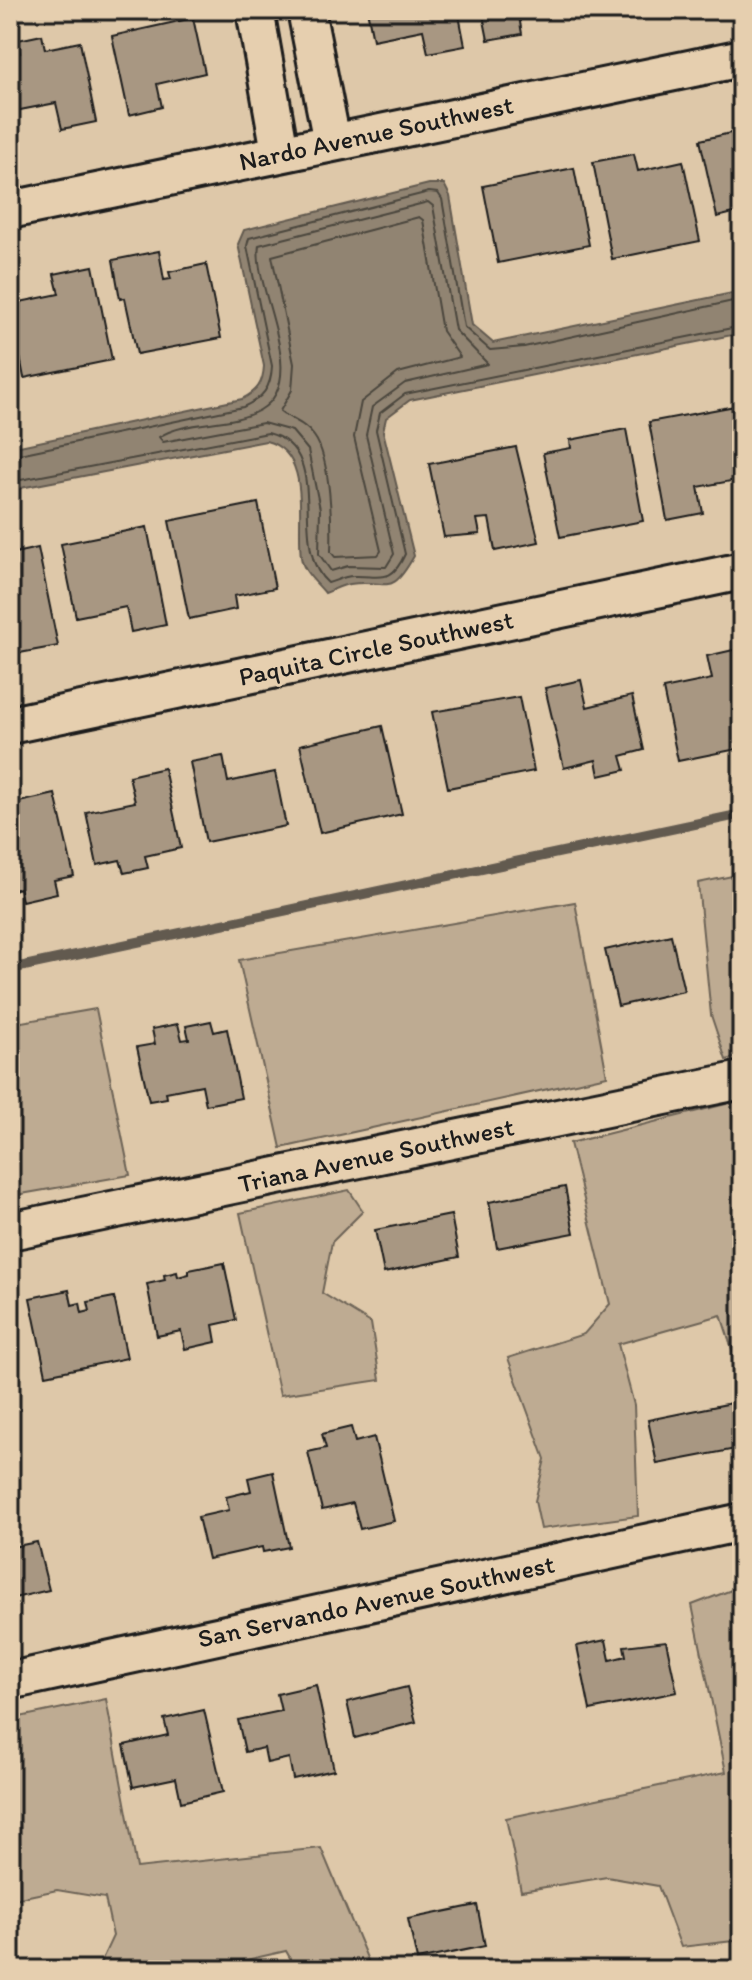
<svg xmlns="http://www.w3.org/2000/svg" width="752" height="1980" font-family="Itim,sans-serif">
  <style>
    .green { fill: #beab92; stroke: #6d6457; stroke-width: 2 }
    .water { fill: #918472; stroke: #625a50; stroke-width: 2 }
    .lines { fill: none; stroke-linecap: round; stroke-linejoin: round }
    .shore { stroke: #4b463e; stroke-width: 2 }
    .stream { stroke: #625a50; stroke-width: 10 }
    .building { fill: #a89782; stroke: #1c1c1c; stroke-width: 2 }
    .street-casing { stroke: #1c1c1c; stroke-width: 42 }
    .street { stroke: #e6cfaf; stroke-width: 36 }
    .labels { text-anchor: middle; stroke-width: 6; stroke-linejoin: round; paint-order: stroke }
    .street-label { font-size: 26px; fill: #1c1c1c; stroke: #e6cfaf }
  </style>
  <rect width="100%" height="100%" fill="#dec8a9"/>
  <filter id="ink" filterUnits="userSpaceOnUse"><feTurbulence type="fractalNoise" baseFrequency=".0125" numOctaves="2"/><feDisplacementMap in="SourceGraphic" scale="16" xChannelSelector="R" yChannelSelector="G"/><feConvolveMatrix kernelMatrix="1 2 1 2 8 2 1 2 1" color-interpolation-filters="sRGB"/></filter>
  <g filter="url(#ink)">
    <!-- green -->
    <path class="green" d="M742 874V1056L726 1060 711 1015 698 883Z
      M575 902 607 1076 281 1148 239 960Z
      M96 1009 130 1175 10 1196V1024Z
      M742 1100V1380L721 1315 618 1344 634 1405 638 1516 541 1529 535 1501 545 1459 508 1358 584 1334 610 1304 570 1143Z
      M349 1190 363 1211 332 1242 322 1293 371 1323 380 1380 280 1395 240 1213Z
      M742 1586V1940L681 1947 658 1886 607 1877 521 1891 506 1818 726 1772 692 1605Z
      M106 1699 137 1868 321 1848 372 1970H297L286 1951 202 1970H97L113 1936 105 1898 57 1890 10 1900V1719Z"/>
    <!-- water -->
    <path class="water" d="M429 184H444L450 196 472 325 493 343 742 291V333L410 400 386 418 383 431 414 556C389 600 389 578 350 584 342 585 333 590 325 593 316 582 303 572 301 557 296 520 313 453 266 441L10 490V448L242 399C257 391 263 384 264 366L238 244 244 230Z"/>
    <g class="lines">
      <!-- shore -->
      <path class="shore" d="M428 202 433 206 455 330 488 364 405 383 372 407 366 435 394 554 386 567 348 566 331 571 319 554 320 509 308 450 292 431 263 423 163 442 159 437C187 419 230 427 260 410 312 380 252 288 259 245Z
        M419 217 423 220 442 331 460 357 398 373 361 402 354 437 381 551 378 555 335 557 331 552C332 524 331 459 314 436 305 423 291 420 280 411L292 390 294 364 272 256Z
        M10 456 243 407C263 398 271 388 272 366L247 246 249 238 429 192 438 193 442 199 464 327 490 350 524 347 742 299
        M10 482 268 433C335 450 286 547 328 583 336 581 344 576 353 576 381 575 391 585 405 554L376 430 380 413 405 394 742 326"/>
      <!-- stream -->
      <path class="stream" d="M10 969 742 814"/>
    </g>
    <!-- building -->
    <path class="building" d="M367 10H458L465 46 428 53 423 30 373 40Z
      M482 10H518L522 34 488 40Z
      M593 10H631L595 18Z
      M193 18 205 73 157 84 162 107 129 115 112 36Z
      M42 35 45 49 80 42 96 122 62 129 56 103 10 112V55L20 53 18 40Z
      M735 132 736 138 742 136V211L717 217 700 140Z
      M634 154 638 171 683 161 700 241 612 259 593 162Z
      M574 168 589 245 498 263 483 186Z
      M159 251 164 280 171 279 169 272 206 264 221 338 137 354 125 298 120 299 113 260Z
      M93 266 112 360 24 378 10 304 59 294 54 274Z
      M735 406 742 446V479L698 487 703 513 667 520 649 422Z
      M626 429 643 521 560 537 543 453 571 448 570 440Z
      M516 447 539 542 495 551 489 518 477 519 480 534 444 537 429 464Z
      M258 503 275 588 234 596 236 609 189 619 169 521Z
      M147 527 166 625 131 632 126 607 76 617 61 544Z
      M38 548 58 646 14 654 10 634V554Z
      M742 648V748L678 761 663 689 712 679 707 656Z
      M581 680 587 707 632 696 644 750 621 756 625 770 599 776 596 760 564 768 545 688Z
      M519 697 534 771 448 788 432 712Z
      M382 726 402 814 320 833 300 745Z
      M223 756 228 782 275 772 286 826 206 842 190 762Z
      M164 768 181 848 145 856 148 868 124 873 120 860 97 865 86 812 135 802 129 776Z
      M55 794 74 876 54 880 57 893 22 901 19 888 10 891V804Z
      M671 935 684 991 618 1006 605 950Z
      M211 1021 214 1032 227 1029 241 1098 206 1105 202 1085 166 1092 167 1098 149 1101 137 1047 155 1044 152 1029 178 1024 182 1040 189 1039 186 1026Z
      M565 1187 574 1233 497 1248 489 1202Z
      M451 1215 459 1257 384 1273 375 1230Z
      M224 1263 236 1320 213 1325 216 1342 185 1349 181 1331 157 1336 147 1284 165 1280 164 1275 177 1272 178 1277 189 1274V1270Z
      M69 1290 72 1305 80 1303 82 1313 90 1311 88 1302 114 1297 127 1358 46 1375 30 1298Z
      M732 1403 741 1448 657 1464 648 1420Z
      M351 1427 355 1442 374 1437 394 1521 360 1529 353 1503 322 1510 308 1452 326 1448 322 1434Z
      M273 1472 289 1547 263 1552 262 1547 208 1559 198 1517 229 1510 226 1497 251 1491 248 1478Z
      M10 1538 12 1547 37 1542 49 1590 10 1599Z
      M606 1640 610 1660 626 1656 624 1646 666 1641 677 1692 590 1710 577 1646Z
      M316 1685 334 1770 293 1779 289 1758 267 1763 264 1748 245 1752 238 1720 281 1711 277 1694Z
      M407 1687 416 1722 355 1738 347 1702Z
      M204 1710 223 1792 181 1802 176 1778 133 1787 124 1745 168 1735 164 1719Z
      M477 1905 485 1946 417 1960 408 1919Z"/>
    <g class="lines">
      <!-- street casing -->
      <g class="street-casing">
        <path id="street" d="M255 10 280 152
          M306 10 332 142
          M10 210 742 58
          M10 725 742 571
          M10 1231 742 1080
          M10 1681 742 1522"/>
      </g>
      <!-- street -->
      <use href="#street" class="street"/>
    </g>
  </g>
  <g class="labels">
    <!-- street labels -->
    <g class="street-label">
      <text transform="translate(376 133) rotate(-12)" y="9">Nardo Avenue Southwest</text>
      <text transform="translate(376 648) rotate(-12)" y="9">Paquita Circle Southwest</text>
      <text transform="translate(376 1155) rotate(-12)" y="9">Triana Avenue Southwest</text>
      <text transform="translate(376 1601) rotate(-12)" y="9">San Servando Avenue Southwest</text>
    </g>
  </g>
  <!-- margin -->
  <rect width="752" height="1980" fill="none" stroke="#e6cfaf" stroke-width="40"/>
  <rect x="20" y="20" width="712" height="1940" fill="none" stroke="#1c1c1c" stroke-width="3" filter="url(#ink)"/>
</svg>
